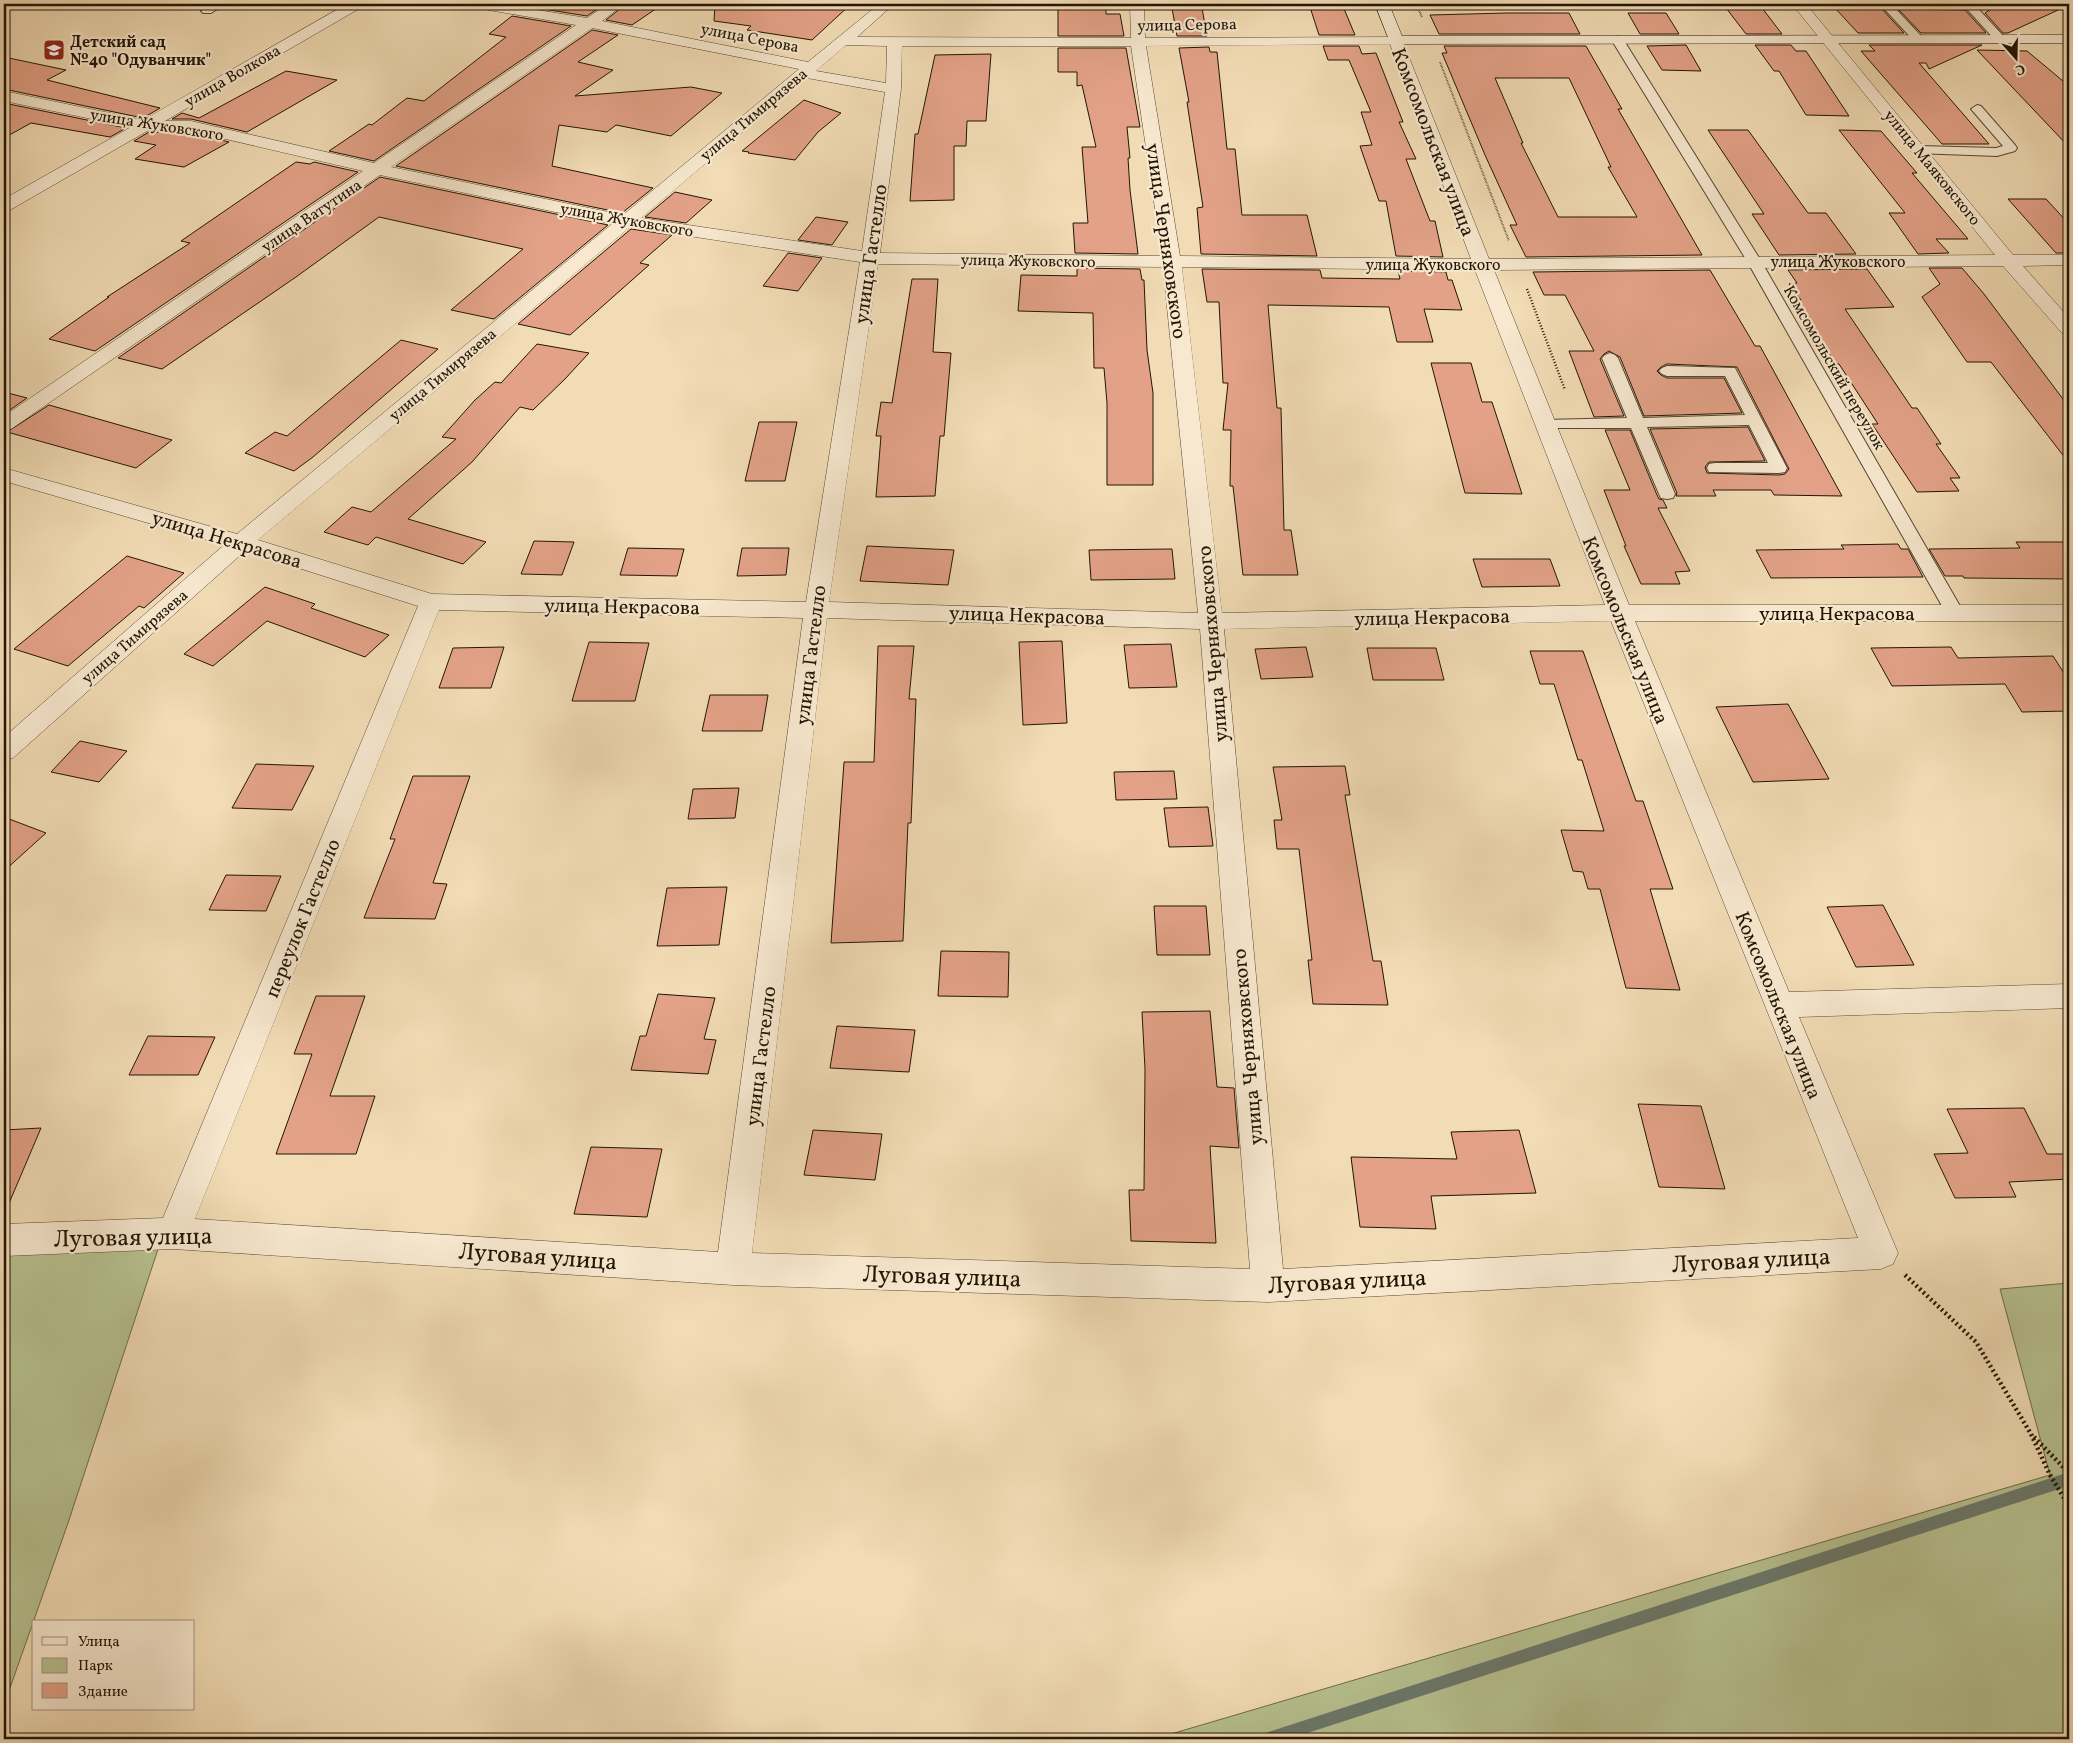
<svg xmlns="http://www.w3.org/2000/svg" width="2073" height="1743" font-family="Vollkorn,serif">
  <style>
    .green { fill: #b7c190; stroke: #6c6b4a }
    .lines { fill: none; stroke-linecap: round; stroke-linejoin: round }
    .stream { stroke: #6b796c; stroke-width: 13 }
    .building { fill: #e3a288; stroke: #221504; fill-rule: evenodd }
    .lane-casing { stroke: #564730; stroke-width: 2 }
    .street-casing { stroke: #564730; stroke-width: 1 }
    .secondary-casing { stroke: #221504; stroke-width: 1 }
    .path-far2 { stroke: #221504; stroke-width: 2; stroke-dasharray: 0.5 1; stroke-linecap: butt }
    .path-far1 { stroke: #221504; stroke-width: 2.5; stroke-dasharray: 1 2; stroke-linecap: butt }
    .path { stroke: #221504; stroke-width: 4.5; stroke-dasharray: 2 3; stroke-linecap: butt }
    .lane { fill: #f7e8cf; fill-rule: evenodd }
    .street { fill: #f7e8cf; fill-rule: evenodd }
    .secondary { fill: #f7e8cf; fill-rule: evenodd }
    .labels { text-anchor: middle; stroke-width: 4.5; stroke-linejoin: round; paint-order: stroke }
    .far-street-label { font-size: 16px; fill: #221504; stroke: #f7e8cf }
    .far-poi-label { font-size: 16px; font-weight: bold; fill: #221504; stroke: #f7e8cf; text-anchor: start }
    .street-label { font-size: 20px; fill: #221504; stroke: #f7e8cf }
    .near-street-label { font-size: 24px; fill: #221504; stroke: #f7e8cf }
  </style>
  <rect width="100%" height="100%" fill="#f2dcb5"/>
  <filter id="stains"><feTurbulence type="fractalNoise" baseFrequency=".004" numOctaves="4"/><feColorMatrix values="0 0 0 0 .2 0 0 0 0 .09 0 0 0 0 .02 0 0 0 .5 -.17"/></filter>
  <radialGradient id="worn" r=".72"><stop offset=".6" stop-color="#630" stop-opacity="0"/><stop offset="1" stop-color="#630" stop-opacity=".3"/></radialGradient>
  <!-- green -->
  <path class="green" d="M160 1243 68 1523 4 1705V1252Z
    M2069 1283V1739H1154L2050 1475 2000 1289Z"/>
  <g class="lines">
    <!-- stream -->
    <path class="stream" d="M1268 1739 2069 1479"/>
  </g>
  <!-- building -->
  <path class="building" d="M528 4H605L587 16 525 6Z
    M626 4H663L632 25 606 20Z
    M715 4H851L812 40 747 30 751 26 714 21Z
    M1058 4H1106V14H1120L1124 36H1058Z
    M1309 4H1342L1355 35H1319Z
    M1723 4H1759L1782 34H1746Z
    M1999 4H2069V5L2008 33H2003L1985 13Z
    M1172 8H1202L1207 36H1177Z
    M1835 8H1881L1904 33H1858Z
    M1898 9 1965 10 1986 33H1921Z
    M1507 13H1569L1580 34H1439L1430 15Z
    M1628 13H1666L1679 34H1640Z
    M512 16 571 26 374 161 329 151 369 124 372 125 407 98 424 101 506 37 489 34Z
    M592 30 618 35 578 62 613 70 575 96 691 87 722 93 671 136 616 125 607 132 559 125 552 166 653 188 622 213 396 166Z
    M1686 45 1701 71 1662 70 1647 46Z
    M1755 45H1791L1796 51H1806L1849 116 1806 115 1779 71H1774Z
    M1869 45H1982L1929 69 1926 63H1919L1989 144H1942L1861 51H1875Z
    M1323 46H1359L1362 54 1376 53 1403 122H1399L1416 159H1406L1430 221H1435L1443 257 1396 256 1386 201H1379L1360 146 1372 145 1361 112H1371L1349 60H1328Z
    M1444 46H1586L1622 109H1618L1702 255 1526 257 1510 225H1517L1485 155 1442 53H1447ZM1495 78H1569L1611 167H1608L1637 217H1558L1521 143H1523Z
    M1209 47 1210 52H1217L1227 149H1235L1242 215H1307L1317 256 1201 254 1197 208 1203 207 1187 102H1189L1179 48Z
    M1058 48H1126L1140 127H1127L1130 158H1128L1130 190 1138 254 1075 253 1073 223H1088L1082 147H1096L1082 85 1077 86V72H1058Z
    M1977 50 2027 51 2069 86V147Z
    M991 54 986 121H967L966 146H954V200L910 201 915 134H918L935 55Z
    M4 57 66 70 47 80 160 108 143 118 4 89Z
    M286 71 337 80 247 132 191 119H172L182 113 199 118Z
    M804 100 841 113 818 132 795 160 748 153 749 152 742 151Z
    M4 103 126 128 110 137 31 123 4 138Z
    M1708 130H1748L1808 213H1826L1856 254 1779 255 1752 214H1764Z
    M1839 130 1881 131 1917 173H1912L1968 239H1936L1949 253 1918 254 1889 213H1905Z
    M149 132 191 133 229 142 184 167 135 159 156 145 134 141Z
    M296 162 310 164 314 162 358 172 95 351 49 339 109 297H107L190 243 181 241Z
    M380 177 608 225 494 319 451 310 523 249 379 217 296 277 162 369 118 358Z
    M675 192 712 200 686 223 645 217Z
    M2008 199H2046L2069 224V253H2056Z
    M816 217 848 222 832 245 798 240Z
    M631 229 672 235 640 263 649 265 570 335 518 324Z
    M788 253 822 258 798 291 763 286Z
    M1077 268 1140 269 1142 280H1144L1147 350 1153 393V485H1107V403L1104 368H1094L1093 313 1018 311 1021 275 1077 276Z
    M1929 268H1962L1984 294 2069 407V463L1991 362H1967L1922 297 1940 284Z
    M1202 269 1320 270 1322 278 1400 279 1398 271 1446 272 1448 280H1452L1462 310 1424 309 1433 342H1397L1389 307 1268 305 1277 408H1281L1284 530H1291L1298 575H1243L1233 486H1230L1231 430H1223L1228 383H1223L1219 302H1207Z
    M1867 269 1894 307 1845 309 1912 408H1917L1941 444H1936L1960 478H1950L1959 491 1917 492 1872 424H1878L1839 364H1836L1818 336H1815L1790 300H1801L1789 284 1797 283 1788 270Z
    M1710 270 1755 346H1760L1842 496 1774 495 1771 490H1713L1716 496H1676L1677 493 1650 429 1748 427 1765 461 1709 462 1705 467 1707 473 1779 475 1785 474 1789 469 1737 367 1667 364 1661 367 1657 371 1661 375 1667 378H1724L1742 413 1644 416 1620 357 1609 351 1604 354 1600 359 1624 416 1594 417 1569 351H1594L1565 295H1544L1533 272Z
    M912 279H938L933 352 951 353 944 436H940L935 496 876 497 881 436H876L881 402 892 403Z
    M401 340 438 349 313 457 294 471 245 453 275 432 287 436Z
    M537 344 589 353 565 379 533 410 520 407 472 462 408 519 486 542 463 564 376 537 368 545 324 532 352 507 371 512 456 439 442 437 475 400 495 382 501 383Z
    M1431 363H1471L1482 402H1492L1522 494 1465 493Z
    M4 392 27 398 4 414Z
    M49 405 172 440 136 468 7 432Z
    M759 422H797L785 481H745Z
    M1605 430H1630L1657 495 1659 499 1663 500 1667 508H1658L1690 571 1675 572 1680 584H1641L1624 546H1626L1604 490H1630Z
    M534 541 574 542 562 575 521 574Z
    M2016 542H2069V579L1964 578 1963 576H1945L1929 549 2020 548Z
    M1898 544 1901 549H1908L1923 577 1771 578 1756 550 1844 549 1841 545Z
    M867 546 954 550 948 585 860 581Z
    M628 548 684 549 677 576 620 575Z
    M742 548H789L786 575 737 576Z
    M1172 549 1175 579 1091 580 1089 550Z
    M127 556 184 573 144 608 139 606 68 666 14 649Z
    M1473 559H1550L1560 586 1482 587Z
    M265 587 315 604 311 608 389 635 365 657 267 621 213 666 184 654Z
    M1062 641 1067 723 1023 725 1019 642Z
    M589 642 649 643 635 701H572Z
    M1171 644 1177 687 1129 688 1124 645Z
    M878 646H914L909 699H916L911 823H908L903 941 831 943 844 762H874Z
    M504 647 491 688H439L453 648Z
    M1306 647 1313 677 1261 679 1255 649Z
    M1951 647 1958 658 2053 656 2069 681V711L2022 712 2005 684 1892 686 1871 648Z
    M1367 648H1436L1444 680H1373Z
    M1530 651H1583L1636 801H1643L1673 889H1650L1680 990 1626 988 1600 889H1588L1583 872 1573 871 1561 830 1604 831 1582 760H1578L1554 684H1540Z
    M710 695H768L762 731H702Z
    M1788 704 1829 779 1753 782 1716 707Z
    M80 741 127 751 99 782 51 772Z
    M256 764 314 766 292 810 232 808Z
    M1345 766 1350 795H1345L1373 961H1381L1388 1005 1313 1004 1308 960H1312L1299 849H1277L1274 820H1282L1273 767Z
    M1174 771 1177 799 1116 800 1114 772Z
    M413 776H470L433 883 447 884 435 919 364 918 395 839H390Z
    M739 788 735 818 688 819 693 789Z
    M1208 807 1213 846 1169 847 1164 808Z
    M4 817 46 833 4 871Z
    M226 875 281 876 266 911 209 910Z
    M727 887 719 945 657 946 667 888Z
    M1883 905 1914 965 1856 967 1827 907Z
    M1154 906H1206L1210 955H1157Z
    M941 951 1009 952 1008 997 938 996Z
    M658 994 715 998 704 1039 716 1040 708 1074 631 1070 640 1036H646Z
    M316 996H365L330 1096H375L356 1154H276L312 1054H294Z
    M1210 1011 1217 1087 1234 1088 1239 1148 1210 1146 1216 1243 1131 1241 1129 1190H1144L1145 1069 1142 1012Z
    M837 1026 915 1030 909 1072 830 1068Z
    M148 1036 215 1037 198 1075H129Z
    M1638 1104 1701 1106 1725 1189 1659 1187Z
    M2024 1108 2047 1154H2069V1179L2009 1182 2016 1197 1955 1198 1934 1154 1968 1153 1947 1109Z
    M41 1128 4 1215V1130Z
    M813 1130 882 1134 875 1180 804 1175Z
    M1519 1130 1536 1193 1431 1196 1436 1229 1360 1227 1351 1157 1457 1159 1451 1132Z
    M591 1147 662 1149 647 1217 574 1214Z"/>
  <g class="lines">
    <!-- lane casing -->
    <g class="lane-casing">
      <path id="lane" d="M212 4H225L211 13H203L201 11Z
        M1880 4H1974L2005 38 2003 40H1995L1966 8 1894 7 1923 38 1921 40H1913Z
        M1617 36 1623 39 1761 261 1964 613 1961 617 1955 619 1949 617 1946 613 1747 261 1611 39Z
        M1977 105 1981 106 2015 145 2017 148 2015 151 1997 156 1915 153 1913 150 1915 147 1919 146 1996 148 2003 146 1971 109Z
        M1610 353 1615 355 1618 358 1643 418 1745 415 1725 376H1667L1662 374 1659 371 1662 368 1667 366 1735 368 1787 468 1785 472 1779 473 1709 472 1707 468 1709 464 1715 463H1768L1749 425 1647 427 1675 494 1673 498 1667 499 1661 498 1659 494 1631 428H1538L1536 425 1538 422 1544 420 1627 418 1602 358 1605 355Z"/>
    </g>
    <!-- street casing -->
    <g class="street-casing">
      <path id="street" d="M347 4H364L362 7 165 121H191L374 163 576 25 477 8 472 7 470 4H501L587 18 608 4H624L602 21 808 62 879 4H894L857 37 1131 38 1130 4H1144L1145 38 1401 37 1489 259 1995 255 1792 4H1806L2013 255H2069V265L2023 266 2069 318V335L2062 333 2003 266 1494 270 1629 605H2069V621H1635L1789 992 2069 984V1008L1799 1017 1898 1253 1893 1264 1881 1269 1268 1302 733 1285 173 1249 4 1256V1224L163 1218 418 606 245 551 13 758 4 760V737L224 545 4 481V468L237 534 612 224 380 175 11 429 4 431V416L363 171 191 131 149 130 10 210 4 211V199L131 127 4 101V91L143 120ZM592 28 799 69 623 215 391 167ZM1390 44 1471 259 1180 256 1146 46ZM846 45 887 46 886 83 816 71ZM902 46H1131L1162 256 880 253 901 89ZM807 78 885 92 862 251 641 218ZM630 227 860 262 806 602 432 594 258 540ZM878 264 1163 267 1198 613 829 602ZM1182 267 1475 270 1605 605 1222 613ZM439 610 803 618 718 1252 195 1219ZM827 618 1200 629 1250 1269 752 1253ZM1611 621 1858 1238 1283 1269 1224 629Z"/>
    </g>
    <!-- secondary casing -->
    <g class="secondary-casing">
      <path id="secondary" d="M1375 4H1389L1402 36 2069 35V43L1396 44 1391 43 1389 40Z"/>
    </g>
    <!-- path-far2 -->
    <path class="path-far2" d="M1416 4 1422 17
      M1440 62 1509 241"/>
    <!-- path-far1 -->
    <path class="path-far1" d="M1527 289 1565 390"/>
    <!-- path -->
    <path class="path" d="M1905 1275 1976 1342 2031 1434 2050 1475 2069 1506
      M2034 1437 2069 1473"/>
    <!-- lane -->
    <use href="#lane" class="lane"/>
    <!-- street -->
    <use href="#street" class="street"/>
    <!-- secondary -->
    <use href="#secondary" class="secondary"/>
  </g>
  <!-- icons -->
  <defs>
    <g id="school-square" transform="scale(1.125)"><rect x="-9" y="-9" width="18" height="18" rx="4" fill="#8f2418" stroke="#f7e8cf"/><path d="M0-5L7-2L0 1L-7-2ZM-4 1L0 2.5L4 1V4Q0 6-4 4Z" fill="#fff"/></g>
  </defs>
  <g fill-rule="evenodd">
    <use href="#school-square" x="54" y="50"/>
  </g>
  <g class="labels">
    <!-- far-street labels -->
    <g class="far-street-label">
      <text transform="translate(1187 24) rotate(-1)" y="6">улица Серова</text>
      <text transform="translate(750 37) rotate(11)" y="6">улица Серова</text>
      <text transform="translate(232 75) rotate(-30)" y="6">улица Волкова</text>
      <text transform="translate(753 114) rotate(-40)" y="6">улица Тимирязева</text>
      <text transform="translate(157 124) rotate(9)" y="6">улица Жуковского</text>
      <text transform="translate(1933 167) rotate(51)" y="6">улица Маяковского</text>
      <text transform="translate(311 215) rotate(-34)" y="6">улица Ватутина</text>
      <text transform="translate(627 219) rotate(10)" y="6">улица Жуковского</text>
      <text transform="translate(1028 260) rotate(1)" y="6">улица Жуковского</text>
      <text x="1838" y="267">улица Жуковского</text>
      <text x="1433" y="270">улица Жуковского</text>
      <text transform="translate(1835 367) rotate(60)" y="6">Комсомольский переулок</text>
      <text transform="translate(442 374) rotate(-40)" y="6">улица Тимирязева</text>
      <text transform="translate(134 636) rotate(-41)" y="6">улица Тимирязева</text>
    </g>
    <!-- far-poi labels -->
    <g class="far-poi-label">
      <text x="70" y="47">Детский сад<tspan x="70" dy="18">№40 "Одуванчик"</tspan></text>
    </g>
    <!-- street labels -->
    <g class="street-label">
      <text transform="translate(1434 142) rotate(69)" y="7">Комсомольская улица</text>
      <text transform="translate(1167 241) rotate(82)" y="7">улица Черняховского</text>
      <text transform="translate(870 254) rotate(-82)" y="7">улица Гастелло</text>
      <text transform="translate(227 539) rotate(17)" y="7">улица Некрасова</text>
      <text transform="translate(622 606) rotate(1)" y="7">улица Некрасова</text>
      <text x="1837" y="620">улица Некрасова</text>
      <text transform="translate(1027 615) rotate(2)" y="7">улица Некрасова</text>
      <text transform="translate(1432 617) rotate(-1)" y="7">улица Некрасова</text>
      <text transform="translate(1626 630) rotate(68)" y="7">Комсомольская улица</text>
      <text transform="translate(1212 644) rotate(-95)" y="7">улица Черняховского</text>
      <text transform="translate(810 655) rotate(-83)" y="7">улица Гастелло</text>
      <text transform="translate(302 918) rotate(-68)" y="7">переулок Гастелло</text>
      <text transform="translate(1779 1005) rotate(68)" y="7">Комсомольская улица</text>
      <text transform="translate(1247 1047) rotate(-95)" y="7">улица Черняховского</text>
      <text transform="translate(760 1056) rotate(-83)" y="7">улица Гастелло</text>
    </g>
    <!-- near-street labels -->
    <g class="near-street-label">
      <text transform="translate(133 1237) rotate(-1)" y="8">Луговая улица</text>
      <text transform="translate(538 1256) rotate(4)" y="8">Луговая улица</text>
      <text transform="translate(1751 1260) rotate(-3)" y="8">Луговая улица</text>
      <text transform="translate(942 1276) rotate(2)" y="8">Луговая улица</text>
      <text transform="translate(1347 1281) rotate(-3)" y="8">Луговая улица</text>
    </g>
  </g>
  <!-- margin -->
  <rect width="2073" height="1743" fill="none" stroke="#f2dcb5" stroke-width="20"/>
  <rect x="5" y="5" width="2063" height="1733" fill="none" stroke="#221504" stroke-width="2.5"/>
  <rect x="10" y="10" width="2053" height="1723" fill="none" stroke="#221504"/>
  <!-- legend -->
  <rect x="32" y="1620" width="162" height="90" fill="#f7e8cf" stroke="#a2947e"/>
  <rect x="42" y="1637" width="25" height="8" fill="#f7e8cf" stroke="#a2947e"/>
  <text x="78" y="1646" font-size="15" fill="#221504">Улица</text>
  <rect x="42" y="1658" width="25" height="15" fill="#b7c190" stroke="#a2947e"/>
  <text x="78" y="1670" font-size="15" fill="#221504">Парк</text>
  <rect x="42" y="1683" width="25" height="15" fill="#e3a288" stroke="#a2947e"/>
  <text x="78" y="1696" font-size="15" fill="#221504">Здание</text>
  <!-- north arrow -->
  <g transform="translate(2016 58) rotate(160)" stroke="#f7e8cf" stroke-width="4" paint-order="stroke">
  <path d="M0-4L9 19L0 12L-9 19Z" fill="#221504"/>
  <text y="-8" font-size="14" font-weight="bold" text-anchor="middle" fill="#221504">С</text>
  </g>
  <rect width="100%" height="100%" filter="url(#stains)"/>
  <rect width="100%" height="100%" fill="url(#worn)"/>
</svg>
